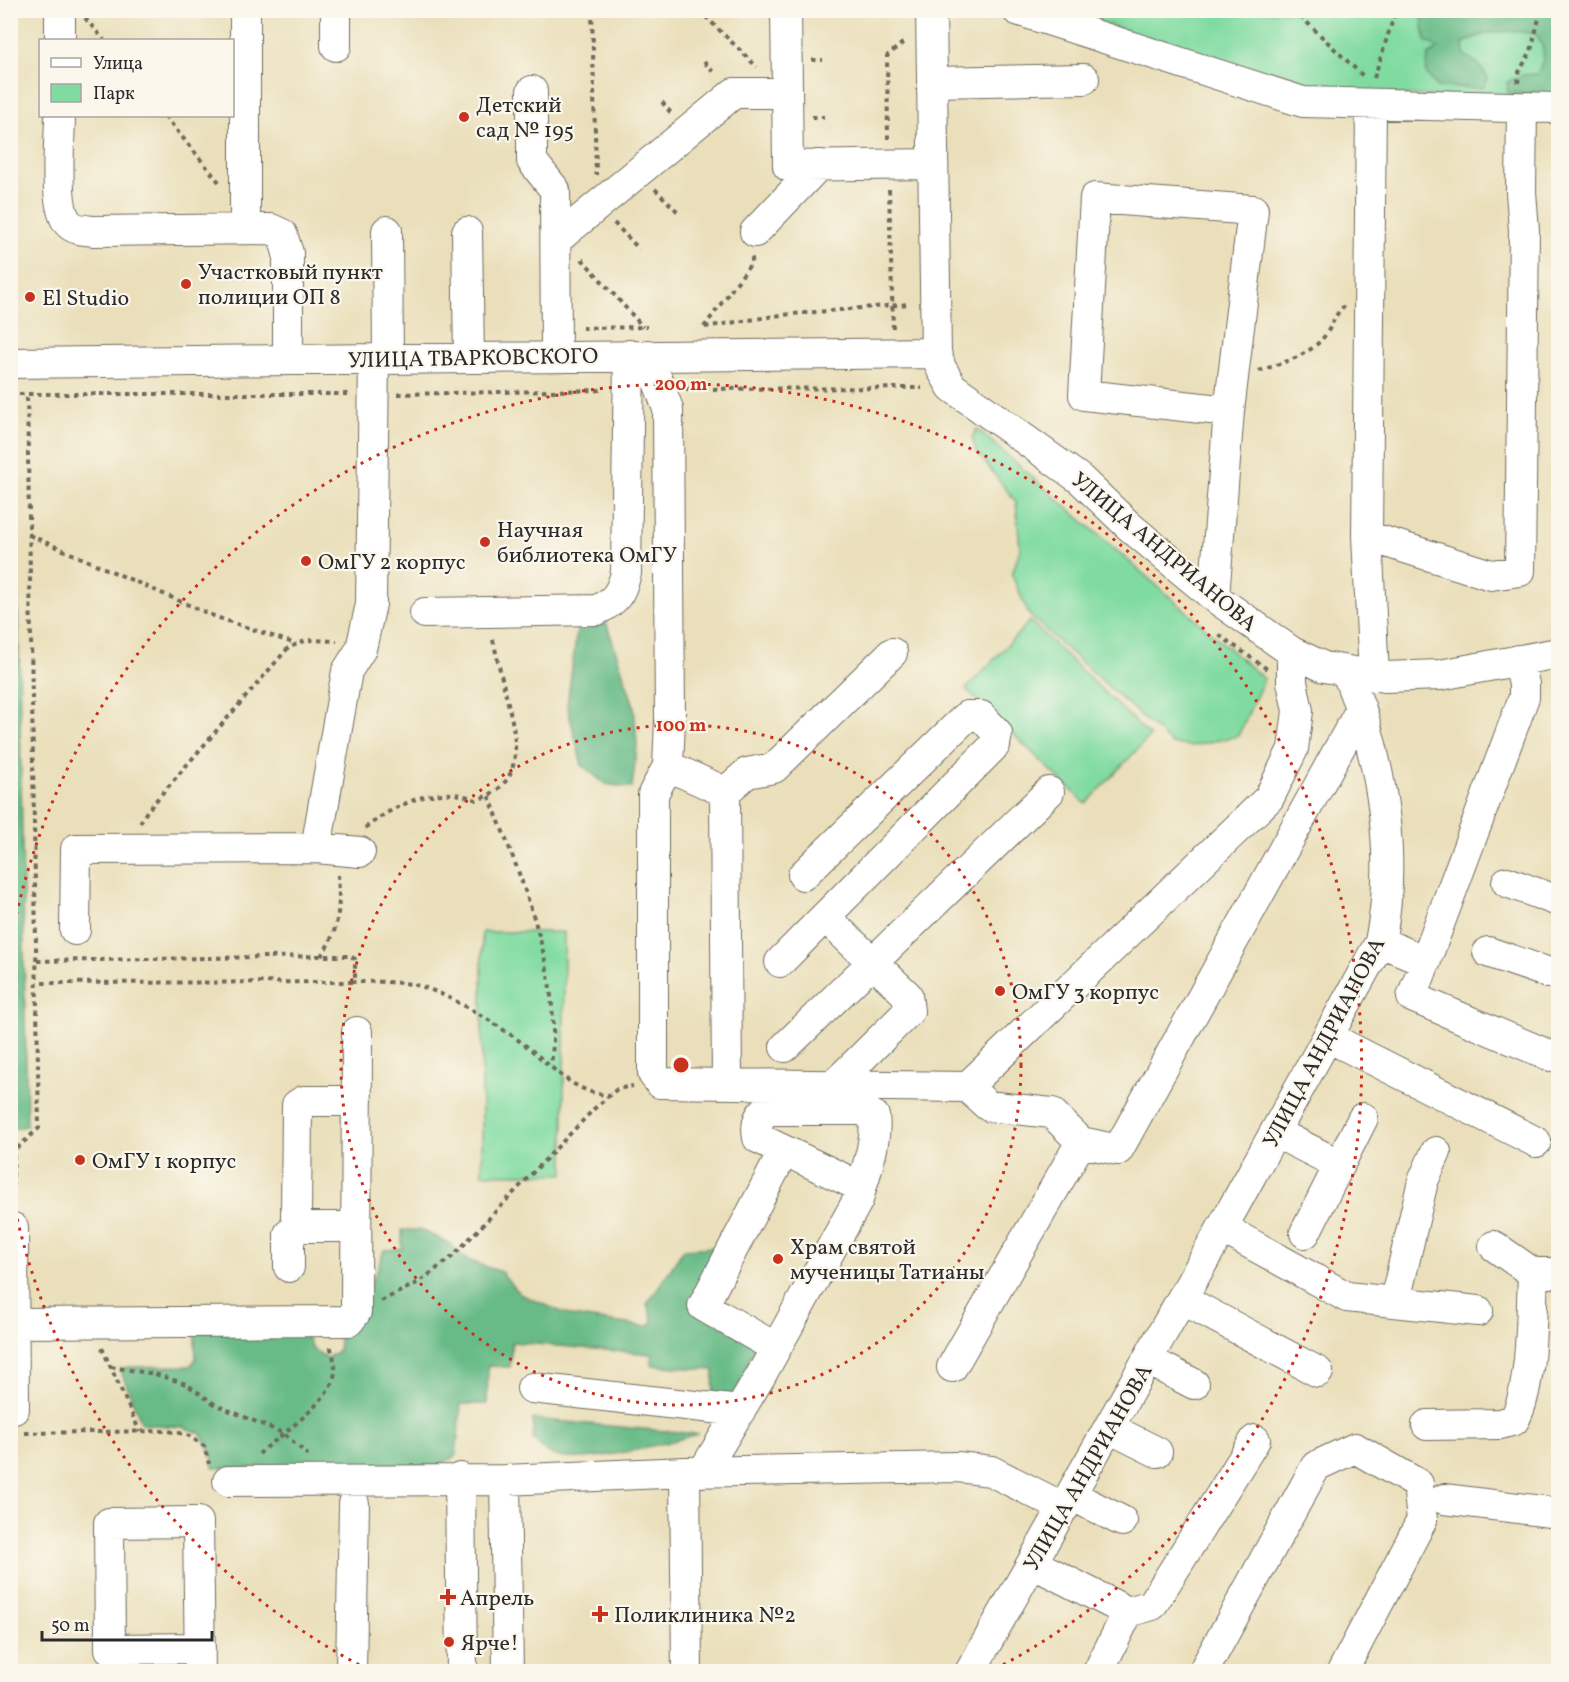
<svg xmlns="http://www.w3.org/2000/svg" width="1569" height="1682" font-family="Vollkorn,serif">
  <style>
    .green { fill: #80dba1; stroke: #568366; stroke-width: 1.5 }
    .forest { fill: #68bb87; stroke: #4a7359; stroke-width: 1.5 }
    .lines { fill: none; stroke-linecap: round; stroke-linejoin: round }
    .minor-casing { stroke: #6e6a5d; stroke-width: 32 }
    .path { stroke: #6e6a5d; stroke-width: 4; stroke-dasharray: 4.5 4.5; stroke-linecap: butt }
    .minor { stroke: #fff; stroke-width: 30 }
    .ring { fill: none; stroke: #c8321e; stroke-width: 3; stroke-dasharray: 3 6 }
    .poi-dot { fill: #c8321e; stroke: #fbf7ec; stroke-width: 2 }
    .labels { text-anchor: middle; stroke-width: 4.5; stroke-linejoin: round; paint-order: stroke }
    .poi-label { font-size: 22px; fill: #2b2b2b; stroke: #fbf7ec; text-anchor: start }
    .street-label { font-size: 22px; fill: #2b2b2b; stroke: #fbf7ec }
    .centre { fill: #c8321e; stroke: #fbf7ec; stroke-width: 3 }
    .ring-label { font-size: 18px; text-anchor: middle; font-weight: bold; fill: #c8321e; stroke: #fbf7ec; stroke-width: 4.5; stroke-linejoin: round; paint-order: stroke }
  </style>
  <rect width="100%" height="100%" fill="#fbf7ec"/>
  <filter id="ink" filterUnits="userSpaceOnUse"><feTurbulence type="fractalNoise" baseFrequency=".0167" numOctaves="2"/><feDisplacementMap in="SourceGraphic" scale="12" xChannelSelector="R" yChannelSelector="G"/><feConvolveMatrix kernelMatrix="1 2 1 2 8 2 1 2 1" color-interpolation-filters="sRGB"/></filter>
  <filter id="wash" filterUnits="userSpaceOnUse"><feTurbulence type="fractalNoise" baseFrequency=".008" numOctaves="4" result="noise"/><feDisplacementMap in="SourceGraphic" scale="24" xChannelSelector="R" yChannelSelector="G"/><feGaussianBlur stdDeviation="1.35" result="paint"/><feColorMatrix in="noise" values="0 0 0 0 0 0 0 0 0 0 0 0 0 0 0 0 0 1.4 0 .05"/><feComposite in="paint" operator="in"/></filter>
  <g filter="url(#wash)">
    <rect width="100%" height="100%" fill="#eadfba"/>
    <!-- green -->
    <path class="green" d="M1067 11H1558V99L1313 93Z
      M977 429 1264 679 1238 736 1191 746 1172 744 1029 615 1012 575 1020 549 1016 502 976 451 972 437Z
      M1030 621 1150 736 1086 804 966 689Z
      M482 932H564V1174H482Z"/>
    <!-- forest -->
    <path class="forest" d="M1426 10 1558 11V95L1508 93 1507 82 1523 75 1537 74C1546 59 1546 48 1536 34 1510 29 1487 30 1463 43L1464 54 1478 64 1488 78 1483 88 1437 87 1426 73 1428 55 1439 48 1425 41 1422 17Z
      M16 482 27 1126 11 1129 10 483Z
      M606 622 634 706 637 745 632 788 605 784 582 765 567 705 578 623Z
      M402 1230H421L450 1244 467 1260 501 1272 520 1294 571 1316 648 1327 653 1321 647 1304 684 1249 715 1247 726 1250 694 1309 755 1345 739 1388 732 1396 713 1394 714 1370 651 1365 652 1354 512 1342 510 1367 488 1366 487 1404H461L456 1456 437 1466 213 1468 212 1455 200 1433 183 1427 142 1424 120 1369 128 1367 190 1366 196 1359 194 1323 304 1330 312 1349 327 1358 338 1351 339 1340 334 1332C357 1305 375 1284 384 1250L402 1249Z
      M533 1419 698 1434C666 1443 579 1468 551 1454 544 1450 538 1443 533 1439Z"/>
  </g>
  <g filter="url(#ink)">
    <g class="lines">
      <!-- minor casing -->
      <g class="minor-casing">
        <path id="minor" d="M60 10V40
          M245 10V229
          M336 10V46
          M786 10 788 166 933 164
          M931 10 936 353 941 368 952 387 1080 479 1129 526 1214 597 1292 652 1324 667 1385 677 1440 675 1558 653
          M1017 10 1303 102 1558 108
          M932 82 1084 79
          M532 91V161L555 190 556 356
          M1371 105 1367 536 1374 676
          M60 116C60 140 53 206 68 223 74 230 85 230 94 231L271 229 282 234 288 253V359
          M387 231 388 358
          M467 232 469 357
          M755 232 819 165
          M556 240 734 93H787
          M648 355 668 409 670 720 668 766 653 794V1074L660 1083 967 1087 988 1106 1052 1113 1081 1142 1118 1150 1361 709
          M10 363 936 353
          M1367 536 1491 575 1520 571 1524 230 1521 192 1522 108
          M1214 597 1229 411 1253 210 1095 198 1084 395 1229 411
          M425 613 597 610C616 601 621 593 626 573L629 355
          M1518 660 1524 684V697L1412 997 1551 1056
          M668 766 725 792
          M316 848 360 852
          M1507 882 1558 901
          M825 917 907 995 909 1011 834 1085
          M75 930 76 849 316 848 347 671 361 649 371 604 374 359
          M1380 942 1426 961
          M1488 952 1549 973H1558
          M780 962 995 745 997 733 981 716H967L803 875
          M1328 1037 1536 1142
          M785 1047 1049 792
          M727 1084 725 792 747 773 774 768 892 653
          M967 1087 1269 798 1293 749 1298 711 1292 682V652
          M1275 1132 1340 1165
          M301 1227 296 1217 297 1105 303 1101H357
          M10 1228H13L14 1409H10
          M1222 1228 1347 1297 1478 1311
          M1305 1233 1363 1118
          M1494 1246 1533 1273H1558
          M289 1267V1234L301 1227H356
          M1182 1299 1318 1372
          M1395 1301 1423 1181 1436 1152
          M13 1323 349 1321 356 1312 357 1032
          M776 1348 703 1306 784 1151
          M1148 1360 1194 1384
          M952 1367 1081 1142
          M532 1388 740 1411
          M1427 1425 1500 1424 1514 1420C1533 1388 1531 1311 1533 1273
          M1109 1428 1157 1452
          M685 1472 687 1672
          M703 1472 760 1377 858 1200C864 1175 878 1142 874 1116L862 1110H766C757 1117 756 1127 758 1138L861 1187
          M460 1478 462 1672
          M505 1480 508 1672
          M228 1481 505 1480 685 1472 958 1467 991 1471 1064 1508
          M1071 1495 1122 1521
          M1444 1499 1558 1513
          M1032 1563 1128 1612 1152 1605 1255 1440
          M200 1648 110 1649 109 1523 198 1522 200 1672
          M351 1672 354 1504
          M970 1672 1222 1228 1380 942C1395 869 1385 790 1364 719 1359 703 1352 688 1347 672
          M1098 1672 1128 1612
          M1203 1672 1316 1466 1355 1448 1418 1484 1422 1520 1342 1672"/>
      </g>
      <!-- path -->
      <path class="path" d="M592 10 596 175
        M699 10 757 67
        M975 10 992 16
        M1294 10 1365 78
        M85 18 104 40
        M812 60H823
        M704 62 716 75
        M1374 78 1396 10
        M1518 83 1519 72 1531 51 1541 10
        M662 102 671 113
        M165 116 219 182
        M812 117H824
        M888 139 887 56 905 41
        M655 189 678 212
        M889 189 893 328
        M614 223 639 249
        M582 259 643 327
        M704 327 752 262V257
        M705 327 781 315 909 304
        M582 328 647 327
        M1259 371C1281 363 1307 357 1323 338 1332 328 1333 316 1344 306
        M686 389 922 388
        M10 394H349
        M398 394 604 390
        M29 535 216 617 296 644
        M1219 635 1267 669
        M489 796C522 881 563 973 551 1065
        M140 823 147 811 288 648 307 640 337 641
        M365 828C396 804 438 783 476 800 529 784 516 736 506 695 501 676 497 656 492 636
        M321 956C340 930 340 906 338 875
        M37 961 321 956H350L355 959V978L351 982 37 983
        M351 982C377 982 405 980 429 989 462 1002 493 1022 521 1042 550 1063 572 1094 610 1095
        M10 1148 14 1151 39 1128 27 394
        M12 1204 14 1151
        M381 1301 419 1282 452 1257 595 1108 617 1089 633 1086
        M102 1348 140 1432
        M111 1367 155 1374 186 1384 216 1405 283 1433 308 1455
        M25 1433 167 1431 186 1434 204 1446 209 1464
        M259 1454C278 1437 329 1402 334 1377 337 1366 333 1356 330 1345"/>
      <!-- minor -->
      <use href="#minor" class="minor"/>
    </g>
  </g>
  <!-- distance rings -->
  <g class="ring">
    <circle cx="681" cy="1065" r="340"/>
    <path d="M367 1669A681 681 0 0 1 11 1189M11 941A681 681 0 1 1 995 1669"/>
  </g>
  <!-- markers -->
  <g class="poi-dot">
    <circle cx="464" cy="117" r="6"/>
    <circle cx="186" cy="284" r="6"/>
    <circle cx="30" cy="297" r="6"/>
    <circle cx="485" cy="542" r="6"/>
    <circle cx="306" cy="561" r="6"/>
    <circle cx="1000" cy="991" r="6"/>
    <circle cx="80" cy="1160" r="6"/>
    <circle cx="778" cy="1259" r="6"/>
    <path d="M445 1588h6v6h6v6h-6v6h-6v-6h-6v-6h6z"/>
    <path d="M597 1605h6v6h6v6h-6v6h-6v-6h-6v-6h6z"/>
    <circle cx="449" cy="1642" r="6"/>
  </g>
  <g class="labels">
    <!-- poi labels -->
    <g class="poi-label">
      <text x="476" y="112">Детский<tspan x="476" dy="25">сад № 195</tspan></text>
      <text x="198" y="279">Участковый пункт<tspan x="198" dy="25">полиции ОП 8</tspan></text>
      <text x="42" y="305">El Studio</text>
      <text x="497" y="537">Научная<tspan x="497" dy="25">библиотека ОмГУ</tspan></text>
      <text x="318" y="569">ОмГУ 2 корпус</text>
      <text x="1012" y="999">ОмГУ 3 корпус</text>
      <text x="92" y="1168">ОмГУ 1 корпус</text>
      <text x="790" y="1254">Храм святой<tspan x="790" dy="25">мученицы Татианы</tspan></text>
      <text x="460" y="1605">Апрель</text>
      <text x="614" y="1622">Поликлиника №2</text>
      <text x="461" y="1650">Ярче!</text>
    </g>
    <!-- street labels -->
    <g class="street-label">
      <text transform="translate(473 357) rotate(-1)" y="8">УЛИЦА ТВАРКОВСКОГО</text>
      <text transform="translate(1165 551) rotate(40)" y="8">УЛИЦА АНДРИАНОВА</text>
      <text transform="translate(1323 1042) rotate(-62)" y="8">УЛИЦА АНДРИАНОВА</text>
      <text transform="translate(1087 1467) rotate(-60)" y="8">УЛИЦА АНДРИАНОВА</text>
    </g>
  </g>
  <circle cx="681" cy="1065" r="9" class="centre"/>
  <g class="ring-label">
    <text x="681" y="390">200 m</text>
    <text x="681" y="731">100 m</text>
  </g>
  <!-- margin -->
  <rect width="1569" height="1682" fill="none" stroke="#fbf7ec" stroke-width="36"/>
  <!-- legend -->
  <rect x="39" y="39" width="195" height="78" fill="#fbf7ec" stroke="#a8a59f" stroke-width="1.5"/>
  <rect x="51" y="58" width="30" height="9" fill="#ffffff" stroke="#a8a59f" stroke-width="1.5"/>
  <text x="93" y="69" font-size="18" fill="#2b2b2b">Улица</text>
  <rect x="51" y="84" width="30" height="18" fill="#80dba1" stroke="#a8a59f" stroke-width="1.5"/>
  <text x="93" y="99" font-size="18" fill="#2b2b2b">Парк</text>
  <!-- scale -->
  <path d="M42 1631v9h170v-9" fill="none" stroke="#2b2b2b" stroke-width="3"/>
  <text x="51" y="1631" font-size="18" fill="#2b2b2b" stroke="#fbf7ec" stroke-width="4.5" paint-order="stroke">50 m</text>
</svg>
